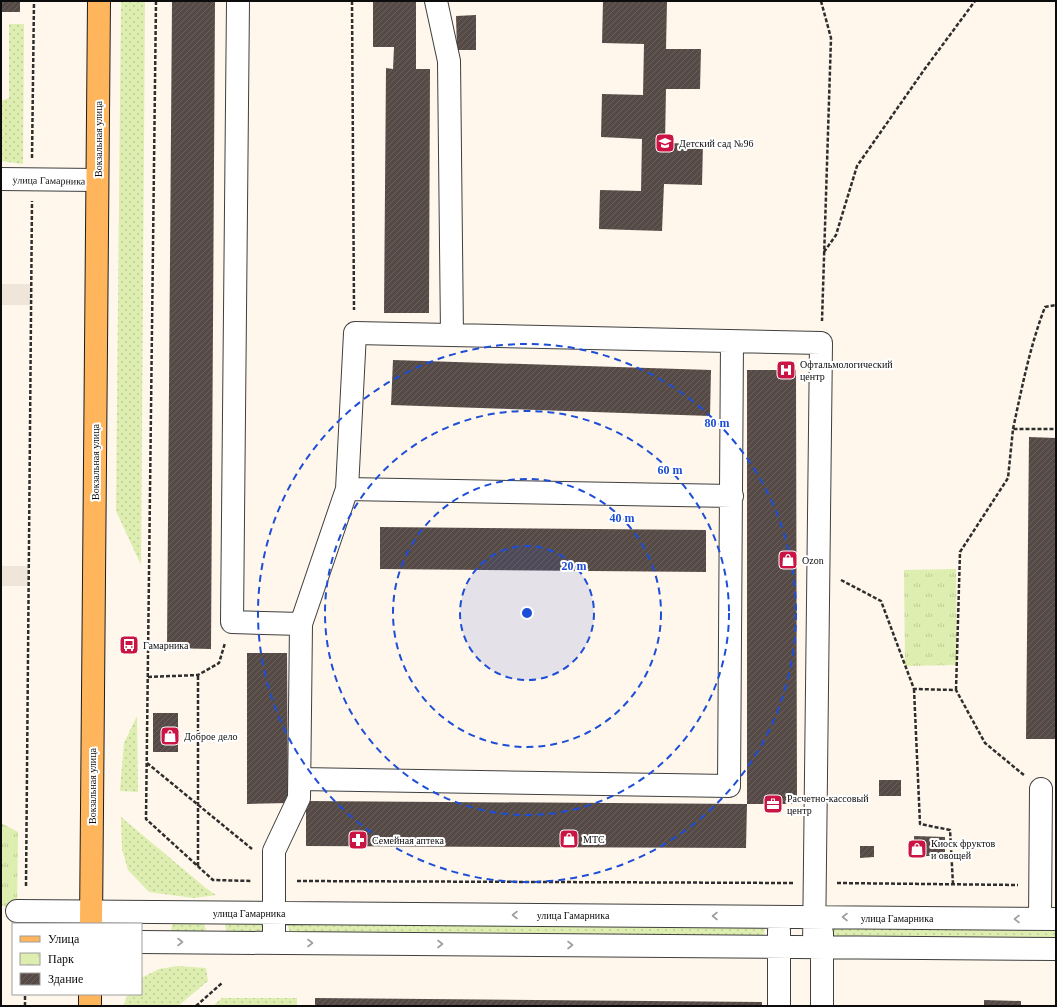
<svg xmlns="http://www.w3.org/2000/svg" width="1057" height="1007" font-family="Georgia,serif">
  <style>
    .grass { fill: url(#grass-dots) }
    .park { fill: url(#park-tufts) }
    .plaza { fill: #efe5d9 }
    .building { fill: url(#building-hatch) }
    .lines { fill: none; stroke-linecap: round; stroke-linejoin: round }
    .minor-casing { stroke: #3f3f3f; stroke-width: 24 }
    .major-casing { stroke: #1d1d1d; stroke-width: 24 }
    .path { stroke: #2e2e2e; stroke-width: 2.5; stroke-dasharray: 4 2; stroke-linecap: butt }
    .minor { stroke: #fff; stroke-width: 22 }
    .major { stroke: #ffb55b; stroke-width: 22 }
    .oneway { stroke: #9e9e9e }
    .ring { fill: none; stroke: #1d4ed8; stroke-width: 2; stroke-dasharray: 7 5 }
    .labels { text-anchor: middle; stroke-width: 4; stroke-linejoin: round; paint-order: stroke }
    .street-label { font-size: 10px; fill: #0c0c0c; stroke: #fff }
    .poi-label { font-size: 10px; fill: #0c0c0c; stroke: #fff; text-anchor: start }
    .centre { fill: #1d4ed8; stroke: #fff; stroke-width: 2 }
    .ring-label { font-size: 12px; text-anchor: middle; font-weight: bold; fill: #1d4ed8; stroke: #fff; stroke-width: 4; stroke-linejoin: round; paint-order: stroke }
  </style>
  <defs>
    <pattern id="grass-dots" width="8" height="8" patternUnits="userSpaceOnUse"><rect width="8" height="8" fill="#ddeeb0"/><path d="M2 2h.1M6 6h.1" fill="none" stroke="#bccb96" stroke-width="1.8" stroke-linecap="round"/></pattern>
    <pattern id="park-tufts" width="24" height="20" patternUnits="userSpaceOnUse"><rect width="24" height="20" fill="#ddeeb0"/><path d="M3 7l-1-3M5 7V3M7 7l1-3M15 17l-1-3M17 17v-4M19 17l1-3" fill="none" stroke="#bccb96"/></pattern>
    <pattern id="building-hatch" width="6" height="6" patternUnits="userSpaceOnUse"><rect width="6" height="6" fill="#564a47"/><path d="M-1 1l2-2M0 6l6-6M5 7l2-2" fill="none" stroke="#69605d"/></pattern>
  </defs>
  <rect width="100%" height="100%" fill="#fff7eb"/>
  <!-- grass -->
  <path class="grass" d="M121 1H145L141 565 116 511Z
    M9 24H24L23 164 1 161V101L9 98Z
    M137 716 138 792 120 791 124 743Z
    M121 817 207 889 216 895 194 898 149 892 128 870 122 849Z
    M173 922H203L206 929 203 932H173L171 929Z
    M227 922H262L263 930 261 933 227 932 225 925Z
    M290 923 763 926 765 930 763 937 290 933 288 926Z
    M835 927 1056 928V940L834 937 832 934Z
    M178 966 206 968 208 981 178 1006H123L128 994H141V978L159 969Z
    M222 998H297V1006H213Z"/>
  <!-- park -->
  <path class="park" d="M956 569 957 665 905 666 904 570Z
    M1 823 18 832 17 911 1 905Z"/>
  <!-- plaza -->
  <path class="plaza" d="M1 284H31V305H1Z
    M1 566H29V586H1Z"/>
  <!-- building -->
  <path class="building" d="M2 1H20V12H2Z
    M172 1H215L211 649 167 648Z
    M373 1H416V69H430L429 313H384L386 68 393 69 394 47H373Z
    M603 1 667 2 666 49H701L700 89H666L665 143 703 144 702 185 664 184 662 231 599 229 600 190 641 191 642 139 601 137 602 94 643 95 644 44 602 43Z
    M476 15V50H457L456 16Z
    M393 360 711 370 710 416 391 405Z
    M747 370H796L797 804H747Z
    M1029 437 1056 438V739H1026Z
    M380 527 706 530V572L380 569Z
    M247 653H287L288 803 247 804Z
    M153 713H178V752H153Z
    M879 780H901V796H879Z
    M306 801 747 804 746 848 306 846Z
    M914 836 945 837V856H914Z
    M860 846H874V857L860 858Z
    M315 998 762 1002V1006H315Z
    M984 1000 1021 1001V1006H984Z"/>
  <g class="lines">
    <!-- minor casing -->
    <g class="minor-casing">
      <path id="minor" d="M238 1 232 622 301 624 299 798 274 851V942
        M436 1 449 61 452 335
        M1 179 97 180
        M347 489 355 333 821 343 814 947
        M301 624 347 489 732 496
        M300 779 729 786 732 342
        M17 911 1056 919
        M1040 919 1041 789
        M141 942 1056 949
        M779 1006V931
        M822 1006V933"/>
    </g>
    <!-- major casing -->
    <g class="major-casing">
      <path id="major" d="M91 924 99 1
        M90 1006V994"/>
    </g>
    <!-- path -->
    <path class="path" d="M156 1 146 819 213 880 252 881
      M352 1 354 310
      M821 1 831 38 822 321
      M32 158 34 1
      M824 252 836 235 857 166 924 70 975 1
      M1013 429C1022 387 1030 346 1045 307L1056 305
      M841 580 881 601 914 689 956 690 985 743 1025 776
      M148 677 198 675 219 663 225 643
      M914 689 920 824 950 830 953 884
      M956 690 960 552 1008 478 1013 429H1056
      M147 763 252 849
      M198 866V675
      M297 881 794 883
      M837 883 1018 885
      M26 886 32 201
      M25 1006V994
      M196 1006 222 983"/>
    <!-- minor -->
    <use href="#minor" class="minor"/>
    <!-- major -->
    <use href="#major" class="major"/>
  </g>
  <!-- one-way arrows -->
  <defs><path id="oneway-chevron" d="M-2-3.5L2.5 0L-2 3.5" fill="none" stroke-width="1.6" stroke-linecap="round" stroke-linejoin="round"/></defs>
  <g class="oneway">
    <use href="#oneway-chevron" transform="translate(515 915) rotate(-180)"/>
    <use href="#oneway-chevron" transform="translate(715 916) rotate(-180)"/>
    <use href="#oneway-chevron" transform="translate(845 917) rotate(-180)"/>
    <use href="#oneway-chevron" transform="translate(1017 919) rotate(-180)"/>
    <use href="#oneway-chevron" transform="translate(180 942)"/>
    <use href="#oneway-chevron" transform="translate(310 943)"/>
    <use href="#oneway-chevron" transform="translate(440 944)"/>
    <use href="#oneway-chevron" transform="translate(570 945)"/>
  </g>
  <!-- distance rings -->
  <circle cx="527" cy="613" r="67" fill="#1d4ed8" fill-opacity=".12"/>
  <g class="ring">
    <circle cx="527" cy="613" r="67"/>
    <circle cx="527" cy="613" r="134"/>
    <circle cx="527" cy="613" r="202"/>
    <circle cx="527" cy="613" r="269"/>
  </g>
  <!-- icons -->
  <defs>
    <g id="school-square" transform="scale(1)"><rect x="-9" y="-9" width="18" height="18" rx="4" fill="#ca1544" stroke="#fff"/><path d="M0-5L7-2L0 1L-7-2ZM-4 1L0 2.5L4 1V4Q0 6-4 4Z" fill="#fff"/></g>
    <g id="hospital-square" transform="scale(1)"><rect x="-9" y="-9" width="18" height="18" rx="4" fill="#ca1544" stroke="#fff"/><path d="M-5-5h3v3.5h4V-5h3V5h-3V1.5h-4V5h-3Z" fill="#fff"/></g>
    <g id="shop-square" transform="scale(1)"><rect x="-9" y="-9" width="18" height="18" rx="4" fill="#ca1544" stroke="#fff"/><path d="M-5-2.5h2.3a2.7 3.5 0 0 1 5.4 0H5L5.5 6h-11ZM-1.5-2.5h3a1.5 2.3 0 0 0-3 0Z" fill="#fff"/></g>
    <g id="bus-square" transform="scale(1)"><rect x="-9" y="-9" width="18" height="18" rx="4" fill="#ca1544" stroke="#fff"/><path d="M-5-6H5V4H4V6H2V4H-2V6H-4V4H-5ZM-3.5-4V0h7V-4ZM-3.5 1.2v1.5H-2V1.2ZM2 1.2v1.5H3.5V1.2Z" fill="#fff"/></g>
    <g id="office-square" transform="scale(1)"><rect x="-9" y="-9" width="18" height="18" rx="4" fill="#ca1544" stroke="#fff"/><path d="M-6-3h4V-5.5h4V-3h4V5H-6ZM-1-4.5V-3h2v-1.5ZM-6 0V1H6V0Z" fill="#fff"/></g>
    <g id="pharmacy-square" transform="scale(1)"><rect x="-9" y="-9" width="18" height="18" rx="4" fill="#ca1544" stroke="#fff"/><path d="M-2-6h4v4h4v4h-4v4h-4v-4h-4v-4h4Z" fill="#fff"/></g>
  </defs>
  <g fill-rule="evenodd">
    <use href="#school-square" x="665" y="143"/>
    <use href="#hospital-square" x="786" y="370"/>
    <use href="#shop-square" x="788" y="560"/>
    <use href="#bus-square" x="129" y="645"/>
    <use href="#shop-square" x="170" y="736"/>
    <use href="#office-square" x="773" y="804"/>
    <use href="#shop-square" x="569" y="839"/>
    <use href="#pharmacy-square" x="358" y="840"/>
    <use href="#shop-square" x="917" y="849"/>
  </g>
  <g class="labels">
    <!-- street labels -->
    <g class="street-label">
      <text transform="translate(98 139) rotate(-90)" y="4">Вокзальная улица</text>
      <text transform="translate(49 180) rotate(1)" y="4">улица Гамарника</text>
      <text transform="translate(95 462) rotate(-90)" y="4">Вокзальная улица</text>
      <text transform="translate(92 786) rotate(-90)" y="4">Вокзальная улица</text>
      <text x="249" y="917">улица Гамарника</text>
      <text x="573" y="919">улица Гамарника</text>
      <text x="897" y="922">улица Гамарника</text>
    </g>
    <!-- poi labels -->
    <g class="poi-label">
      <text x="679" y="147">Детский сад №96</text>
      <text x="800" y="368">Офтальмологический<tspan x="800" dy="12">центр</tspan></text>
      <text x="802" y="564">Ozon</text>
      <text x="143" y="649">Гамарника</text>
      <text x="184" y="740">Доброе дело</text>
      <text x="787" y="802">Расчетно-кассовый<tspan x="787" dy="12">центр</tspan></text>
      <text x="583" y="843">МТС</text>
      <text x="372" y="844">Семейная аптека</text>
      <text x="931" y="847">Киоск фруктов<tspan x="931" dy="12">и овощей</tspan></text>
    </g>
  </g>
  <circle cx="527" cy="613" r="6" class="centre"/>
  <g class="ring-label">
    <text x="717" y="427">80 m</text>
    <text x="670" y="474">60 m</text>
    <text x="622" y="522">40 m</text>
    <text x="574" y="570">20 m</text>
  </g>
  <!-- border -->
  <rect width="1057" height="1007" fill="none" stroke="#0c0c0c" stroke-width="4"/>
  <!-- legend -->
  <rect x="12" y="923" width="130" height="72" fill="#ffffff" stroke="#9e9e9e"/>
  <rect x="20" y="936" width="20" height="6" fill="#ffb55b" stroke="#9e9e9e"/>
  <text x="48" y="943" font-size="12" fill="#0c0c0c">Улица</text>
  <rect x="20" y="953" width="20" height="12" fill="url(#park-tufts)" stroke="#9e9e9e"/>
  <text x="48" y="963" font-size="12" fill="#0c0c0c">Парк</text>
  <rect x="20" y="973" width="20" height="12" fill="url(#building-hatch)" stroke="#9e9e9e"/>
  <text x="48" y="983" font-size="12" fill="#0c0c0c">Здание</text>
</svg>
